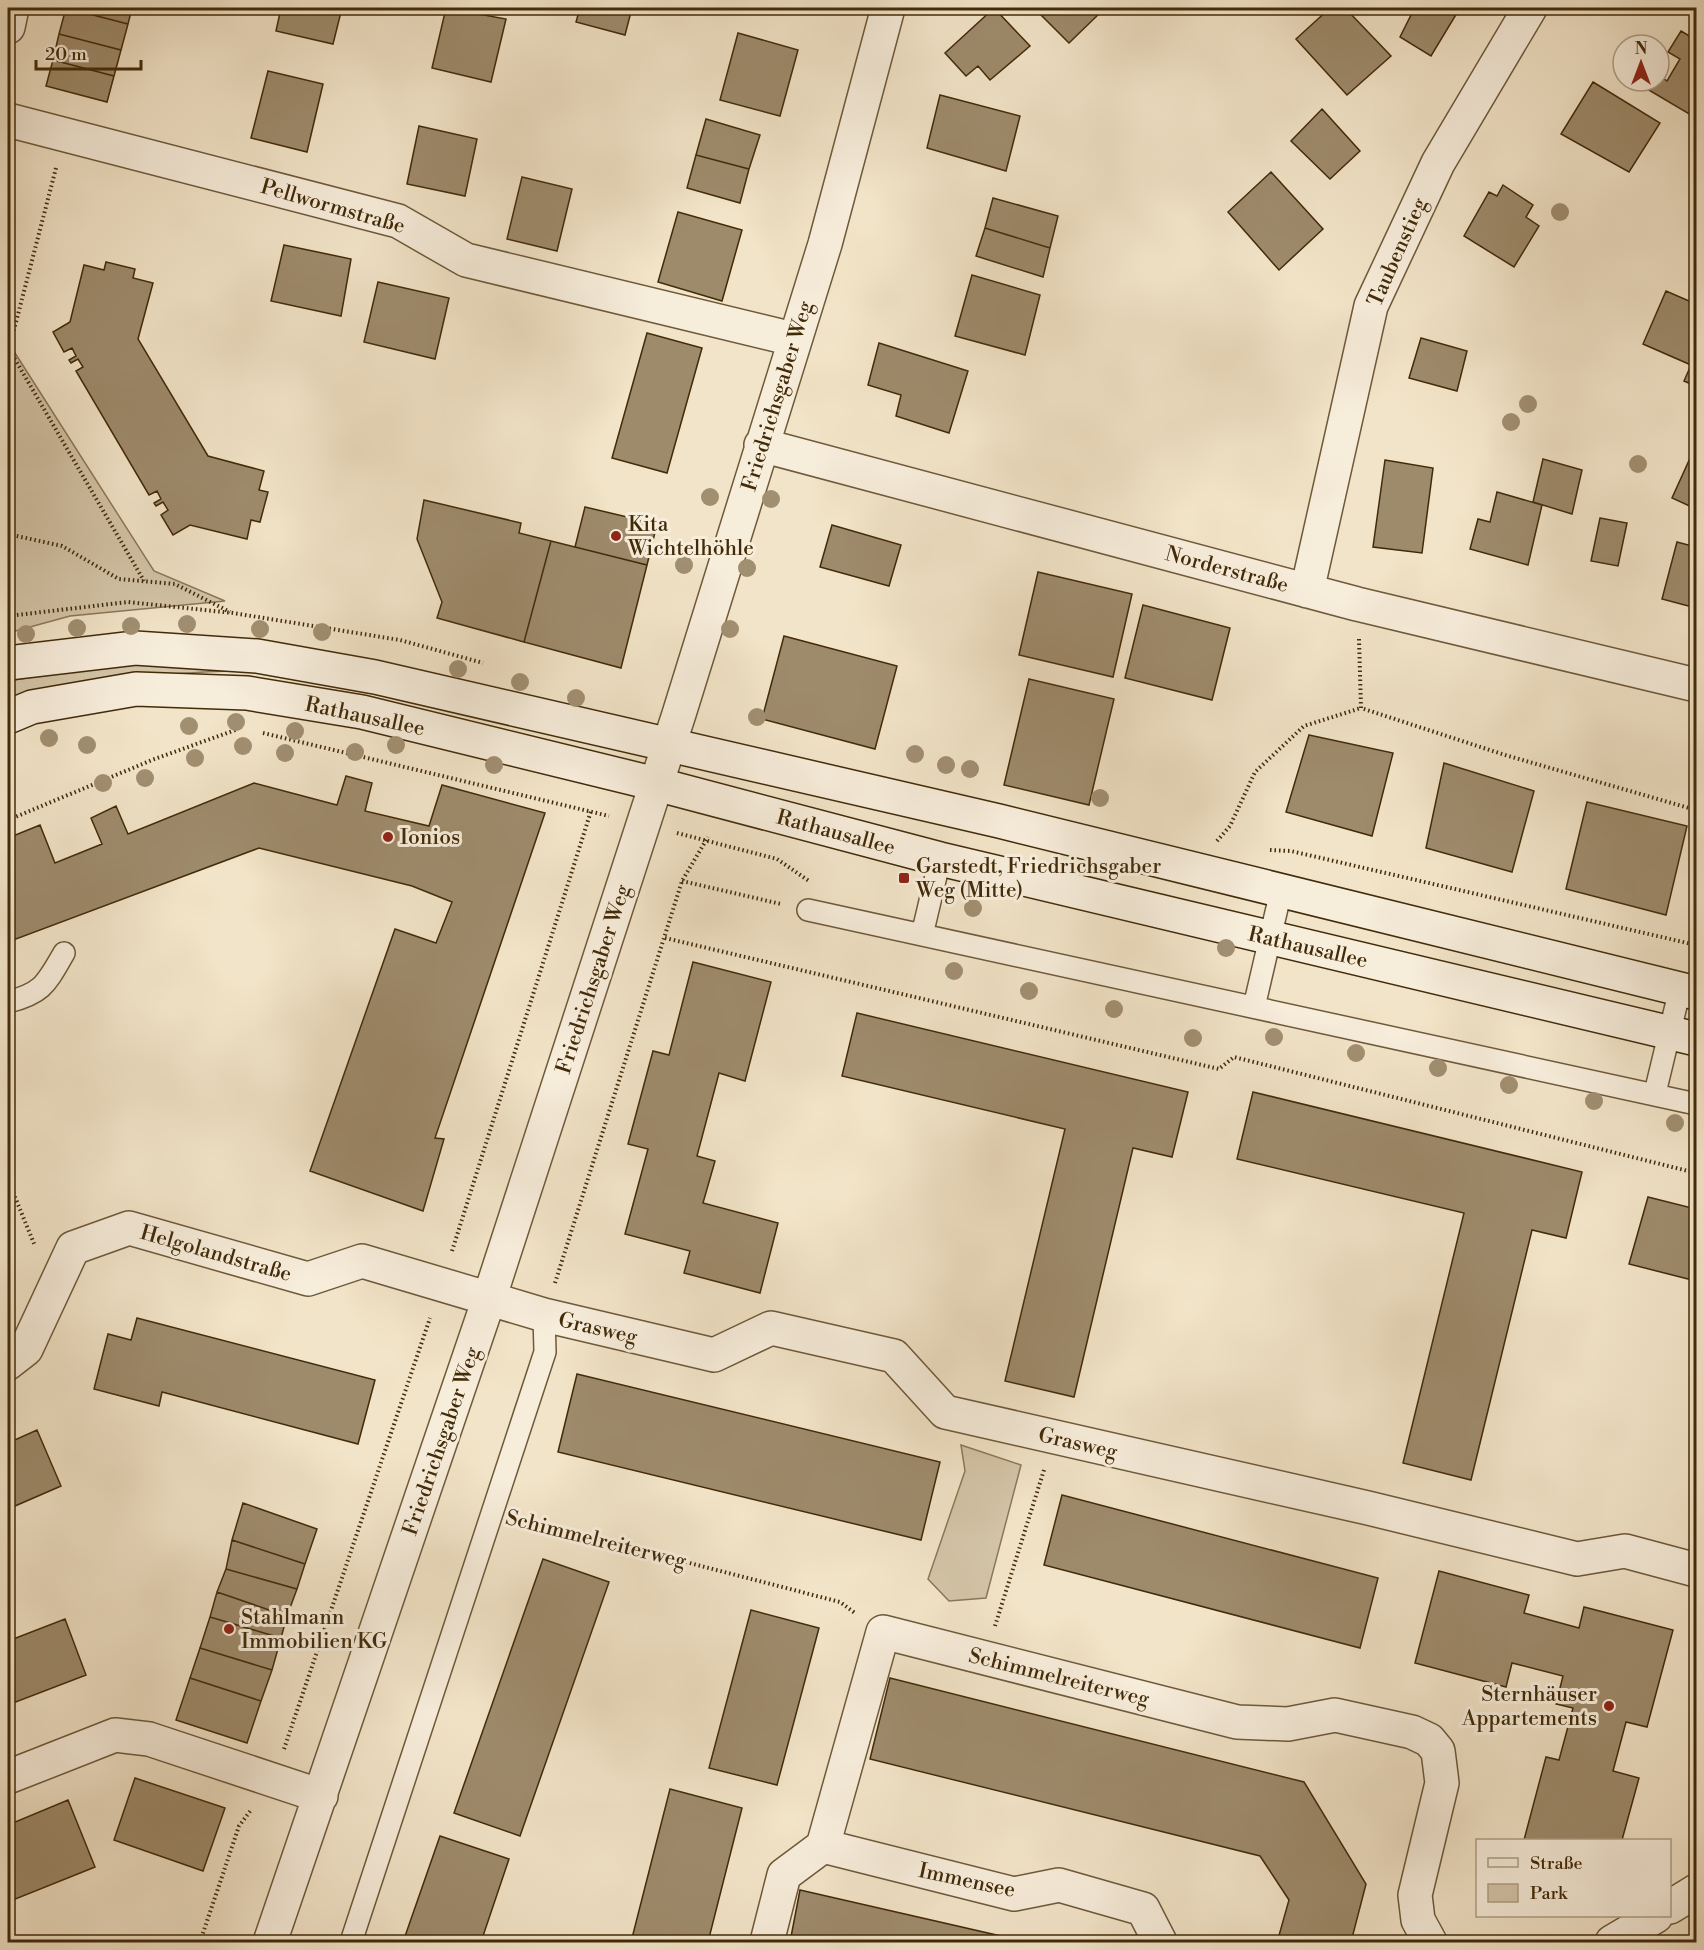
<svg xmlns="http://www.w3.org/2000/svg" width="1704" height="1950" font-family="'Libre Bodoni',serif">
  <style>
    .green { fill: #d4c5a8; stroke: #8b7858; stroke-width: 1.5 }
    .building { fill: #9e8b6c; stroke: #422b09; stroke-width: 1.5 }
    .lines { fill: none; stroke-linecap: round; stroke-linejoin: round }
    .service-casing { stroke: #6e5939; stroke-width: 24 }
    .minor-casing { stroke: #6e5939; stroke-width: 36 }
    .secondary-casing { stroke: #422b09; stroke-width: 36 }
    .path { stroke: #422b09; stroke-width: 4; stroke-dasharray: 1.5 3; stroke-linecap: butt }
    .service { stroke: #f7eddb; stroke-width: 21 }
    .minor { stroke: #f7eddb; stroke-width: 33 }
    .secondary { stroke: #f7eddb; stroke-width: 33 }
    .tree { fill: #a18f71 }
    .poi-dot { fill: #8f2418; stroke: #f7eddb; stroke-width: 2 }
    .labels { text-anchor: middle; stroke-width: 6; stroke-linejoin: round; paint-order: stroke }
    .street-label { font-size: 21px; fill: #422b09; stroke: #f7eddb }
    .poi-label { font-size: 21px; fill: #422b09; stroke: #f7eddb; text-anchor: start }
  </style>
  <rect width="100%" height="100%" fill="#f2e4c8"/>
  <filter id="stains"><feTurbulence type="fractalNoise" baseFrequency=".00333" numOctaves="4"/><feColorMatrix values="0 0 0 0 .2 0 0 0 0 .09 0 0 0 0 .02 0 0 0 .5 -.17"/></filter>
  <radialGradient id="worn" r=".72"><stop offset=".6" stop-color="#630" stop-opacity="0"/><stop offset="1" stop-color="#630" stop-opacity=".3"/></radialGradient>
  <!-- green -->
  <path class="green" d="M8 342 154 571 225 601 70 616 8 633Z
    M171 663 236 671C157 671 84 687 8 704V681L109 665Z
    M961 1445 1021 1465 986 1598 949 1601 928 1579 965 1471Z"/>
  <!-- building -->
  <path class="building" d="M66 8 128 24 121 50 59 34Z
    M66 8H132L128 24Z
    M281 8H342L333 44 276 31Z
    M446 8 506 19 491 82 432 68Z
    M580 8H632L625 35 576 22Z
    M994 8 1030 46 990 80 978 66 966 76 945 53Z
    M1034 8H1101L1103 10 1069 43Z
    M1330 8H1345L1391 56 1347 95 1296 39Z
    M1402 8H1460L1431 56 1400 37 1412 13Z
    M1681 31 1696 40V118L1647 89 1652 81H1659V75L1667 81 1680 59 1668 52Z
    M738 33 798 50 780 116 720 100Z
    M59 34 121 50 114 76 53 60Z
    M53 60 114 76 107 102 46 86Z
    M268 71 323 84 307 152 251 138Z
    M1593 82 1660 123 1629 172 1561 134Z
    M940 95 1020 116 1006 171 927 148Z
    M1322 109 1360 151 1330 179 1291 141Z
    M706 119 760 135 749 169 696 155Z
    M419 126 477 139 465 196 407 184Z
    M696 155 749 169 740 203 687 188Z
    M1271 172 1323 229 1279 270 1228 212Z
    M522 177 572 189 557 251 507 239Z
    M1503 185 1533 205 1526 217 1539 226 1514 267 1464 236 1489 192 1497 196Z
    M993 198 1058 216 1050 248 985 228Z
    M678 212 742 230 722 301 658 282Z
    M985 228 1050 248 1043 277 976 256Z
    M284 245 351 259 341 316 271 301Z
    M106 262 135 269 133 278 153 283 138 339 208 456 264 471 259 490 268 492 260 522 251 520 247 539 190 525 173 535 161 515 168 510 163 502 156 506 154 503 161 499 157 491 149 495 76 371 83 367 78 359 71 363 69 360 76 356 72 348 64 352 53 332 70 322 84 265 104 270Z
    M972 275 1040 295 1025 355 955 336Z
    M378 282 449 298 435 359 364 342Z
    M1666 291 1696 304V386L1684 381 1691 365 1643 344Z
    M647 333 702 348 667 473 612 458Z
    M1421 338 1467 351 1457 391 1409 378Z
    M879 343 968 371 949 433 896 416 901 395 868 385Z
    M1696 445V509L1672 498Z
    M1543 459 1582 470 1572 514 1533 502Z
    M1385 460 1433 468 1422 553 1373 547Z
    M1497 492 1542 505 1528 565 1470 549 1478 519 1490 522Z
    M424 500 521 523 519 533 551 541 524 642 437 618 442 602 417 539Z
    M585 507 657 524 647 565 575 547Z
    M1600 518 1627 523 1618 566 1591 561Z
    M832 525 901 545 889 586 820 567Z
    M551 541 647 565 621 668 524 642Z
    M1677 542 1696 547V608L1662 599Z
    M1038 572 1132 594 1113 677 1019 655Z
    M1143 605 1230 628 1212 700 1125 678Z
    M784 636 897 666 875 749 762 719Z
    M1029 679 1114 699 1089 805 1004 785Z
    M1309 735 1393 753 1372 836 1286 812Z
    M1444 763 1534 791 1512 872 1426 848Z
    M346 776 372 783 365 811 429 826 442 785 545 813 435 1138 444 1139 423 1211 310 1171 395 929 436 943 452 902 412 886 259 848 8 942V838L40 825 55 863 102 844 91 818 116 806 128 834 254 783 337 805Z
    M1587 802 1687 826 1666 915 1566 889Z
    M693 962 771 982 745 1081 719 1073 697 1156 715 1161 703 1203 778 1223 760 1293 684 1273 690 1251 625 1234 648 1149 628 1144 653 1051 669 1055Z
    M857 1013 1188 1092 1172 1157 1133 1148 1074 1397 1005 1381 1065 1129 842 1076Z
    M1253 1092 1582 1172 1566 1238 1532 1230 1471 1480 1403 1463 1464 1213 1237 1159Z
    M1648 1197 1696 1209V1281L1629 1264Z
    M137 1318 375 1380 358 1444 162 1392 159 1406 94 1389 108 1334 131 1340Z
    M577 1374 940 1462 921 1540 558 1452Z
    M37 1430 61 1486 8 1509V1443Z
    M1062 1495 1378 1578 1360 1648 1044 1565Z
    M243 1503 317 1529 305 1564 232 1540Z
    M232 1540 305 1564 297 1589 226 1569Z
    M543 1559 609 1582 520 1836 454 1813Z
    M226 1569 297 1589 287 1616 217 1592Z
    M1439 1571 1529 1595 1524 1613 1579 1628 1584 1607 1673 1630 1647 1727 1626 1722 1613 1771 1639 1778 1622 1840H1524L1546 1757 1559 1760 1573 1708 1556 1704 1563 1676 1512 1663 1506 1687 1415 1663Z
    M217 1592 287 1616 281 1638 210 1617Z
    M751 1610 819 1628 777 1785 709 1768Z
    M210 1617 281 1638 272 1670 200 1648Z
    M65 1619 86 1675 8 1705V1641Z
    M200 1648 272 1670 261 1701 190 1678Z
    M190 1678 261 1701 247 1743 176 1720Z
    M890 1678 1304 1782 1366 1884 1351 1942H1272L1278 1939 1289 1900 1260 1856 870 1759Z
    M135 1778 225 1808 203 1871 114 1840Z
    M670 1789 742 1808 708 1942H631Z
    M68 1800 95 1867 8 1902V1825Z
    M440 1836 509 1859 481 1942H403Z
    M800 1890 1014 1939 1017 1942H790Z"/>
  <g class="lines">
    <!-- service casing -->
    <g class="service-casing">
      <path id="service" d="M808 910 1696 1104
        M922 935 940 859
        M8 1002C43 993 46 984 64 953
        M1254 1007 1281 891
        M1655 1093 1680 989
        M351 1942 545 1352 544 1315"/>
    </g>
    <!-- minor casing -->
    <g class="minor-casing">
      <path id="minor" d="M8 27 12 8
        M8 120 398 221 466 260 793 339
        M761 445 1357 604 1696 685
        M1307 591 1371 306 1438 163 1530 8
        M8 1363 26 1349 73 1248 129 1228 308 1279 362 1261 544 1315 714 1355 771 1328 894 1356 945 1412 1368 1508 1577 1559 1625 1551 1696 1570
        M8 1777 115 1735 149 1739 321 1796
        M823 1846 1014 1894 1059 1885 1143 1909 1160 1942
        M1670 1907 1696 1891
        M270 1942 489 1299 679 714 825 244 888 8
        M767 1942 784 1875 823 1846 883 1632 1237 1722 1288 1724 1335 1715 1412 1732 1429 1740 1438 1751 1442 1783 1415 1895 1418 1920 1430 1942
        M1612 1942 1656 1916"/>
    </g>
    <!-- secondary casing -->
    <g class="secondary-casing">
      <path id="secondary" d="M8 663 135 648 257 656 375 677 999 821 1696 993
        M8 717 32 707 136 689 247 693 362 712 656 784 940 859 1696 1039"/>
    </g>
    <!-- path -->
    <path class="path" d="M56 168 9 349 144 581
      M8 534 62 546 119 579 175 584 230 612
      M8 616 128 602 233 613 400 640 483 663
      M1359 639 1361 708 1505 755 1696 810
      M263 733 609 816
      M8 820 152 760 238 729
      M677 833 777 859 809 881
      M1217 841 1230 826 1255 772 1304 726 1361 708
      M1270 850 1291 851 1696 945
      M682 881 781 904
      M665 938 1219 1069 1234 1057 1696 1173
      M1693 944 1696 934
      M8 1180 35 1246
      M452 1251 591 811
      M555 1283 682 881 708 837
      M520 1519 840 1602 855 1613
      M995 1626 1044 1470
      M284 1749 430 1318
      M200 1942 239 1826 251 1810"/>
    <!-- service -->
    <use href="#service" class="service"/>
    <!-- minor -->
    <use href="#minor" class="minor"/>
    <!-- secondary -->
    <use href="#secondary" class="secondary"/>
  </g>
  <!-- trees -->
  <g class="tree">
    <circle cx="1560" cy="212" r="9"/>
    <circle cx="1528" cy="404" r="9"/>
    <circle cx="1511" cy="422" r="9"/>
    <circle cx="1638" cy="464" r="9"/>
    <circle cx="710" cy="497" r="9"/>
    <circle cx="771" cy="499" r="9"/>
    <circle cx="684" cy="565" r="9"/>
    <circle cx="747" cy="568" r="9"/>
    <circle cx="187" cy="624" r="9"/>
    <circle cx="131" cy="626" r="9"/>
    <circle cx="77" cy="628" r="9"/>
    <circle cx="260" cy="629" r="9"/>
    <circle cx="730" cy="629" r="9"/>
    <circle cx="322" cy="632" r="9"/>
    <circle cx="26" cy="634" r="9"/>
    <circle cx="458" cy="669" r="9"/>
    <circle cx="520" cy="682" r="9"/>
    <circle cx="576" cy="698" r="9"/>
    <circle cx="757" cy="717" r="9"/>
    <circle cx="236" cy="722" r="9"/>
    <circle cx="189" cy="726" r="9"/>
    <circle cx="295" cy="731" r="9"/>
    <circle cx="49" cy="738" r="9"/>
    <circle cx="87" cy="745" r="9"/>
    <circle cx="396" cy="745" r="9"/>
    <circle cx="243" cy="746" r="9"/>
    <circle cx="355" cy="752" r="9"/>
    <circle cx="285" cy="753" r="9"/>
    <circle cx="915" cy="754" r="9"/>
    <circle cx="195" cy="758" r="9"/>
    <circle cx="494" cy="765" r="9"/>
    <circle cx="946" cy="765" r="9"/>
    <circle cx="970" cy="769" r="9"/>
    <circle cx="145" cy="778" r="9"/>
    <circle cx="103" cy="783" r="9"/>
    <circle cx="1100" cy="798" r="9"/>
    <circle cx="980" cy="891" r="9"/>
    <circle cx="973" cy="908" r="9"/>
    <circle cx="1226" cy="948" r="9"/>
    <circle cx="954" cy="971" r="9"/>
    <circle cx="1029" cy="991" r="9"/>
    <circle cx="1114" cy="1009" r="9"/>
    <circle cx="1274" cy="1037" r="9"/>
    <circle cx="1193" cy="1038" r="9"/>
    <circle cx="1356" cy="1053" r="9"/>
    <circle cx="1438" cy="1068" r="9"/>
    <circle cx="1509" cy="1085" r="9"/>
    <circle cx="1594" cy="1101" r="9"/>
    <circle cx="1675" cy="1123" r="9"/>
  </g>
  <!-- markers -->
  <g class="poi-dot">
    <circle cx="616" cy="536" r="6"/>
    <circle cx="388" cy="837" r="6"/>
    <rect x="898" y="872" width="12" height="12" rx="3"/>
    <circle cx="229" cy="1629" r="6"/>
    <circle cx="1609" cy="1706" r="6"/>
  </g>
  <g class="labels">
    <!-- street labels -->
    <g class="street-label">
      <text transform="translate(333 206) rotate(16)" y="7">Pellwormstraße</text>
      <text transform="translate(1397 252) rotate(-66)" y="7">Taubenstieg</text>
      <text transform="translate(777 396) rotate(-73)" y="7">Friedrichsgaber Weg</text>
      <text transform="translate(1227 569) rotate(15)" y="7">Norderstraße</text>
      <text transform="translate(365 716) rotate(12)" y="7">Rathausallee</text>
      <text transform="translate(836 832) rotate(15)" y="7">Rathausallee</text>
      <text transform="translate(1308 947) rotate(13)" y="7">Rathausallee</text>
      <text transform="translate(593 979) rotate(-72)" y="7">Friedrichsgaber Weg</text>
      <text transform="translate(216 1253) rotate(16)" y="7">Helgolandstraße</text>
      <text transform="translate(598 1328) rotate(13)" y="7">Grasweg</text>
      <text transform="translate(441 1441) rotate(-71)" y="7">Friedrichsgaber Weg</text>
      <text transform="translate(1078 1443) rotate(13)" y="7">Grasweg</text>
      <text transform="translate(596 1539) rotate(14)" y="7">Schimmelreiterweg</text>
      <text transform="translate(1059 1677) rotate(14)" y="7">Schimmelreiterweg</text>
      <text transform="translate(967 1880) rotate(12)" y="7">Immensee</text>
    </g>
    <!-- poi labels -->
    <g class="poi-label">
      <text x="628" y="531">Kita<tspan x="628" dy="24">Wichtelhöhle</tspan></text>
      <text x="400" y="844">Ionios</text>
      <text x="916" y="873">Garstedt, Friedrichsgaber<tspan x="916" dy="24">Weg (Mitte)</tspan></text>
      <text x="241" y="1624">Stahlmann<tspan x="241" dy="24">Immobilien KG</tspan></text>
      <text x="1597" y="1701" text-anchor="end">Sternhäuser<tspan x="1597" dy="24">Appartements</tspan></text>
    </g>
  </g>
  <!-- margin -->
  <rect width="1704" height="1950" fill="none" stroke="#f2e4c8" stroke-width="30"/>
  <rect x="9" y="9" width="1686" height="1932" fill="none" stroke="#422b09" stroke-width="3"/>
  <rect x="15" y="15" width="1674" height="1920" fill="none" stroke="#422b09" stroke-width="1.5"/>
  <!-- legend -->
  <rect x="1476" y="1839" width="195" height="78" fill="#f7eddb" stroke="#af9f87" stroke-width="1.5"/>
  <rect x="1488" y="1858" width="30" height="9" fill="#f7eddb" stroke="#af9f87" stroke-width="1.5"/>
  <text x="1530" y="1869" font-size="18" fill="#422b09">Straße</text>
  <rect x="1488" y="1884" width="30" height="18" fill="#d4c5a8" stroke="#af9f87" stroke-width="1.5"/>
  <text x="1530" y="1899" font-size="18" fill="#422b09">Park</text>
  <!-- north arrow -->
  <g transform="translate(1641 63)"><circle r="28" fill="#f7eddb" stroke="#af9f87" stroke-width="1.5"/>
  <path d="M0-4.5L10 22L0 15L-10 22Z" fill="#8f2418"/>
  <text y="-9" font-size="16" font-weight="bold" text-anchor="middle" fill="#422b09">N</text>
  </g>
  <!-- scale -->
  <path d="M36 60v9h105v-9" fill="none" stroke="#422b09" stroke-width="3"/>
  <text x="45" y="60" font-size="18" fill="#422b09" stroke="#f7eddb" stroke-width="4.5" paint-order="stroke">20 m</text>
  <rect width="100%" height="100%" filter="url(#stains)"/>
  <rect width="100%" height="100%" fill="url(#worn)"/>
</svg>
